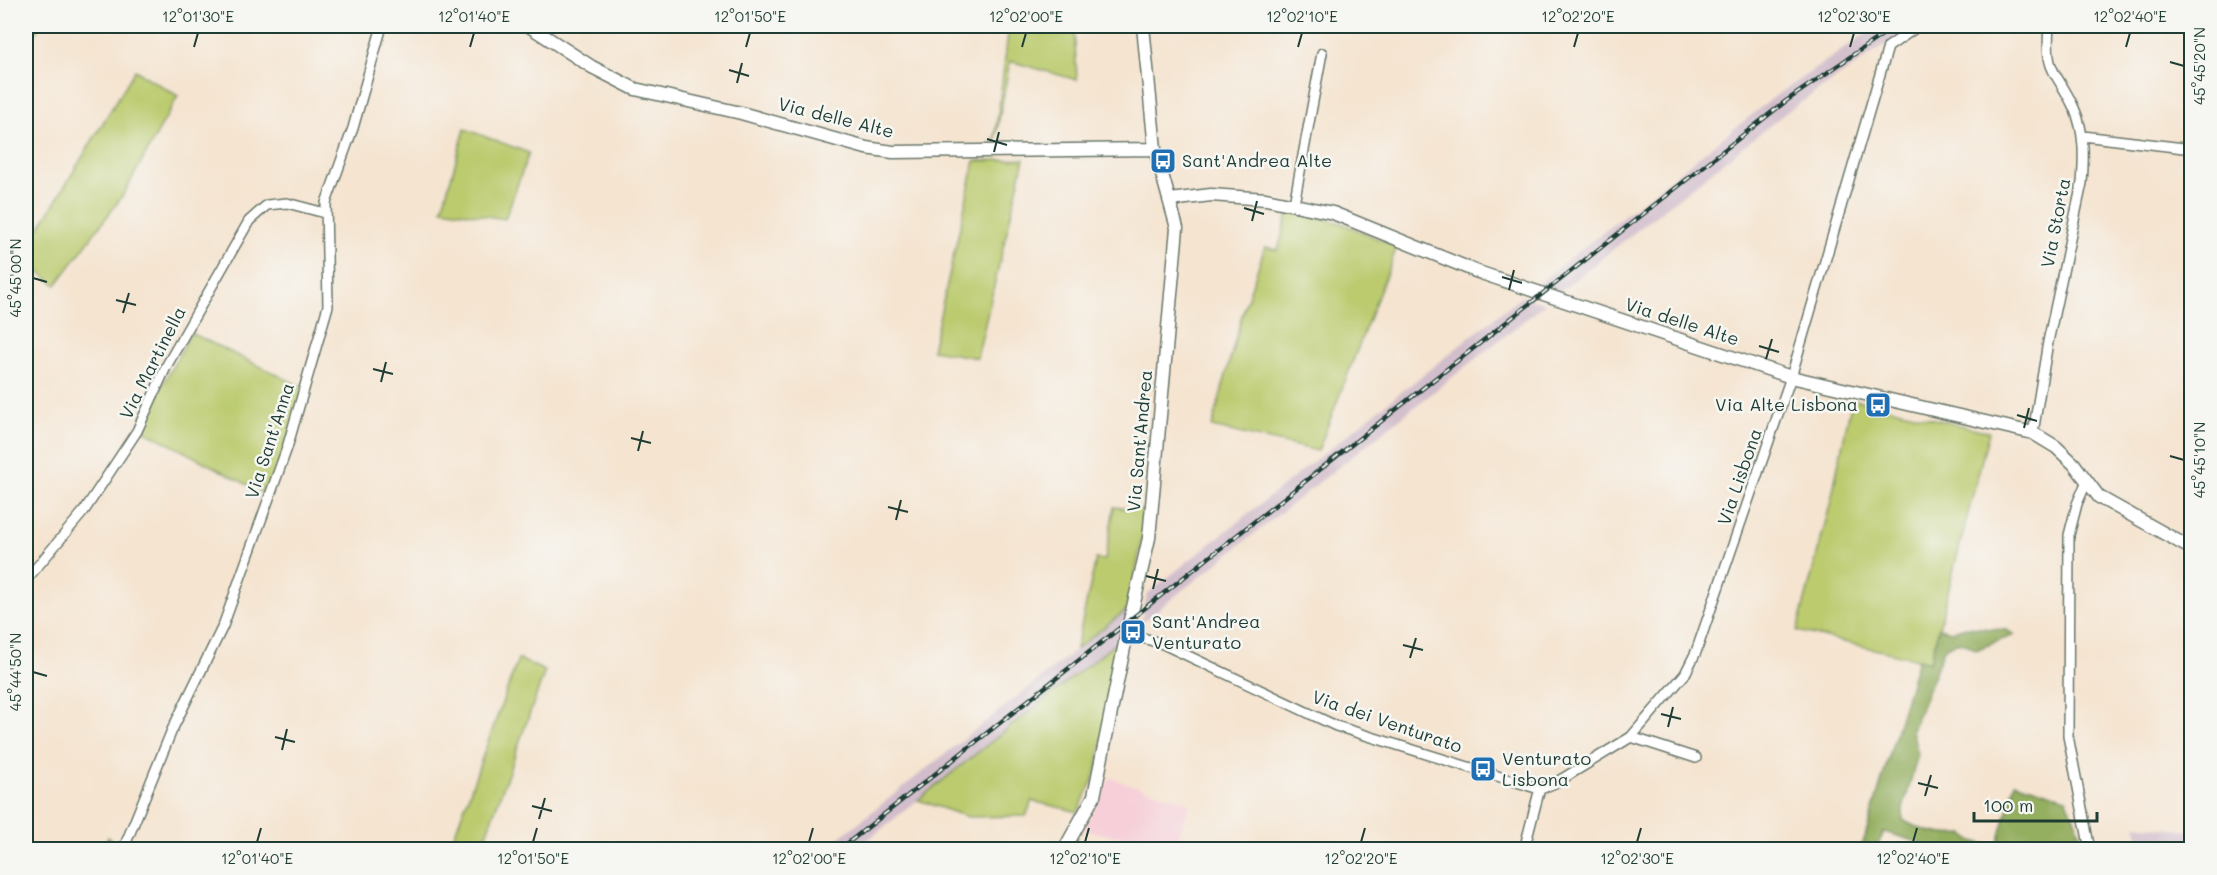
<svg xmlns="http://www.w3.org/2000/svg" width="2217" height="875" font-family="Mali,sans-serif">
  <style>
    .built { fill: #f6cfd9 }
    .industrial { fill: #d1bdcb }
    .green { fill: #bbcb6e; stroke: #6d8451; stroke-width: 1.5 }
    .forest { fill: #94af61; stroke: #5a764a; stroke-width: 1.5 }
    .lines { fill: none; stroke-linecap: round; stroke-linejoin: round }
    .minor-casing { stroke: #6a776b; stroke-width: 12 }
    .tertiary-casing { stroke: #6a776b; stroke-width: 15 }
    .minor { stroke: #fff; stroke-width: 9 }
    .tertiary { stroke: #fff; stroke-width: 12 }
    .rail-casing { stroke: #1f3d34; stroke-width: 4.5 }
    .rail { stroke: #f6f6f2; stroke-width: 2; stroke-dasharray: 7; stroke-linecap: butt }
    .ticks { fill: none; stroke: #1f3d34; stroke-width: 2 }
    .labels { text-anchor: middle; stroke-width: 5; stroke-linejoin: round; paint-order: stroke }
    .street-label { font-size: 18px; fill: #1f3d34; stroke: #f6f6f2 }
    .poi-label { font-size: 18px; fill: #1f3d34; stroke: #f6f6f2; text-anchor: start }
    .neatline { fill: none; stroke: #1f3d34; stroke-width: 2 }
    .ticks-label { font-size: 15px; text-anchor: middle; fill: #1f3d34 }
  </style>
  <rect width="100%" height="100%" fill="#f6f6f2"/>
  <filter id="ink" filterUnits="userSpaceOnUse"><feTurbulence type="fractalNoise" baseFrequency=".0167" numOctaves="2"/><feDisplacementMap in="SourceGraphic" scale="12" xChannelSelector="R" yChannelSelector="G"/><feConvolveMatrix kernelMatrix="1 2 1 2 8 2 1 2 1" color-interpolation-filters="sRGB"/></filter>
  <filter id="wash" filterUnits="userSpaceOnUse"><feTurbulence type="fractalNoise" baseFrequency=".008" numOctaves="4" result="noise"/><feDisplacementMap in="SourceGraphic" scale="24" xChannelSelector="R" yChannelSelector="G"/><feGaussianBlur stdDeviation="1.35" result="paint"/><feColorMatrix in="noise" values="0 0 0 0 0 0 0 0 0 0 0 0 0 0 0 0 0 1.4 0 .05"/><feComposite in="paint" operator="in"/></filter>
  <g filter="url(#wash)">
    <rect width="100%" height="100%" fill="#f5e4d0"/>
    <!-- built -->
    <path class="built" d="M1110 778 1190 803 1174 849 1084 830Z"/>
    <!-- industrial -->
    <path class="industrial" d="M1877 26H1913L1788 111 1558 293 1536 285 1777 95Z
      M1522 296 1545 304 1141 623 1147 594Z
      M1129 608 1122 638 918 800 856 849 824 850Z
      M2136 825 2191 831V849H2140Z"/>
    <!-- green -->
    <path class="green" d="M26 26H40L26 49Z
      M1009 26H1074L1077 80 1010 61 994 146Z
      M135 70 178 96 123 195 56 285 26 262V250Z
      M465 129 529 153 505 219 442 209Z
      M1024 159 977 358 932 350 975 161Z
      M1289 210 1341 223 1397 247 1318 451 1212 427 1242 315 1265 247 1278 250Z
      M191 333 309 390 267 495 139 428Z
      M1852 399 1989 432 1930 662 1797 631 1830 505Z
      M1114 507 1147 511 1129 608 1076 649 1096 559 1105 560Z
      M1122 638 1096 773 1078 812 1032 801 1026 816 968 817 918 800Z
      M518 659 545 671 481 849 450 847Z
      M108 837 120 846 118 849 101 850Z"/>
    <!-- forest -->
    <path class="forest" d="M1966 627 2007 630 2014 635 1976 650C1965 642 1955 639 1944 649L1912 730 1918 754 1903 809V820C1922 832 1943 836 1965 834L1972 841 1997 847 2015 782 2066 798 2087 849H1942L1884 832 1876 849 1861 850 1918 659 1930 662 1939 628 1952 631Z"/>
  </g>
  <g filter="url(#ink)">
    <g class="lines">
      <!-- minor casing -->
      <g class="minor-casing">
        <path id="minor" d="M2083 136 2192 149
          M1294 204 1322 53
          M2033 433 2048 342 2082 183C2084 157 2085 132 2074 108 2056 68 2045 77 2049 26
          M2086 483 2077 504 2069 535 2068 736 2090 850
          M26 580 84 511 137 431 167 365 249 221 267 205 287 203 325 213
          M1127 633 1163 644 1336 726 1536 788H1543L1557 782 1631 737 1685 674 1696 652 1791 377 1888 47 1918 26
          M1631 737 1696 758
          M123 850 172 730 223 626 287 448 328 306 326 203 353 128 382 26
          M1524 850 1540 788"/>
      </g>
      <!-- tertiary casing -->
      <g class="tertiary-casing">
        <path id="tertiary" d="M529 26 592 67 635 89 741 113 866 148 893 152 1155 149
          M1170 200 1211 195 1266 199 1333 213 1478 272 1791 377 2033 433 2056 447 2074 464 2099 497 2192 549
          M1064 850 1094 796 1127 633 1149 538 1177 228 1155 149 1143 26"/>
      </g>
      <!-- minor -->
      <use href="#minor" class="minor"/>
      <!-- tertiary -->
      <use href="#tertiary" class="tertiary"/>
      <!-- rail casing -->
      <g class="rail-casing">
        <path id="rail" d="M839 850 1786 101 1895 26"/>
      </g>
      <!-- rail -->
      <use href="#rail" class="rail"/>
    </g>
  </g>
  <!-- ticks -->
  <path class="ticks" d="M194 47 198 33M470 47 474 33M746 47 750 33M1022 47 1026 33M1298 47 1302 33M1574 47 1578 33M1850 47 1854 33M2126 47 2130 33M2170 62 2184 66M729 70 749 76M737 83 742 63M987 139 1007 145M994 152 999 132M1244 208 1264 214M1252 221 1257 201M1502 277 1522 283M33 278 47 282M1509 290 1514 270M116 300 136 305M123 313 129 293M1759 346 1779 352M1766 359 1772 339M373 369 393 374M381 382 386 362M2017 415 2037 421M2024 428 2029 408M631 438 651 443M638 451 643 431M2170 456 2184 460M888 507 908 512M896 520 901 500M1146 576 1166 581M1153 589 1158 569M1403 645 1423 650M1410 658 1416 638M33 672 47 676M1661 714 1681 719M1668 727 1673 707M275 737 295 742M282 750 287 729M1918 783 1938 788M1925 796 1931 775M532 806 552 811M539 819 545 798M257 842 261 828M533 842 537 828M809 842 813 828M1085 842 1089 828M1361 842 1365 828M1637 842 1641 828M1913 842 1917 828"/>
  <!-- icons -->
  <defs>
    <g id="bus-square" transform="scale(1.35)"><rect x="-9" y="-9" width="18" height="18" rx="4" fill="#1f6fb2" stroke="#f6f6f2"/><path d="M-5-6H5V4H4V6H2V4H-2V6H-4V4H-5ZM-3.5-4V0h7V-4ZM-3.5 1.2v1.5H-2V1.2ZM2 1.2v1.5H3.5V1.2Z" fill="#fff"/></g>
  </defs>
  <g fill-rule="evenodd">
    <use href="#bus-square" x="1163" y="161"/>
    <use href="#bus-square" x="1878" y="405"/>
    <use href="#bus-square" x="1133" y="632"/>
    <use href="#bus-square" x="1483" y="769"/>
  </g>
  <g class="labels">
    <!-- street labels -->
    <g class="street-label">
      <text transform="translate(836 118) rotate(14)" y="6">Via delle Alte</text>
      <text transform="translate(2056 223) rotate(-79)" y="6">Via Storta</text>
      <text transform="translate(1682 322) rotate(18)" y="6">Via delle Alte</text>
      <text transform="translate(153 363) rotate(-63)" y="6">Via Martinella</text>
      <text transform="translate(270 441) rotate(-72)" y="6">Via Sant'Anna</text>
      <text transform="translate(1140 441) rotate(-85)" y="6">Via Sant'Andrea</text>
      <text transform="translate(1740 477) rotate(-71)" y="6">Via Lisbona</text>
      <text transform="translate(1387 722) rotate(19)" y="6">Via dei Venturato</text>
    </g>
    <!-- poi labels -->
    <g class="poi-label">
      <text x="1182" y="167">Sant'Andrea Alte</text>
      <text x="1858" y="411" text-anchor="end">Via Alte Lisbona</text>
      <text x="1152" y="628">Sant'Andrea<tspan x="1152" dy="21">Venturato</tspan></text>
      <text x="1502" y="765">Venturato<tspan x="1502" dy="21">Lisbona</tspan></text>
    </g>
  </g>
  <!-- margin -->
  <rect width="2217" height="875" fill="none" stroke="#f6f6f2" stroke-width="66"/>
  <!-- scale -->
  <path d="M1974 812v9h123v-9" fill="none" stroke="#1f3d34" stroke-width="3"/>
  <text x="1983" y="812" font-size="18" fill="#1f3d34" stroke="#f6f6f2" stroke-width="4.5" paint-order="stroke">100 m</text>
  <rect x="33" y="33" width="2151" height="809" class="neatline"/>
  <g class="ticks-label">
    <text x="198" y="22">12°01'30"E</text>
    <text x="474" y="22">12°01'40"E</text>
    <text x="750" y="22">12°01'50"E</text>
    <text x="1026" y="22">12°02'00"E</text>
    <text x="1302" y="22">12°02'10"E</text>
    <text x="1578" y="22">12°02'20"E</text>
    <text x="1854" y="22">12°02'30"E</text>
    <text x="2130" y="22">12°02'40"E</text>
    <text transform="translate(2200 66) rotate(-90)" y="5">45°45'20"N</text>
    <text transform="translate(16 278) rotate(-90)" y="5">45°45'00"N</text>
    <text transform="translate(2200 460) rotate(-90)" y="5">45°45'10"N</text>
    <text transform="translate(16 672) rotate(-90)" y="5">45°44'50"N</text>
    <text x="257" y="864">12°01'40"E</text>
    <text x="533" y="864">12°01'50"E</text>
    <text x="809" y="864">12°02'00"E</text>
    <text x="1085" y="864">12°02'10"E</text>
    <text x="1361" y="864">12°02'20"E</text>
    <text x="1637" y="864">12°02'30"E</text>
    <text x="1913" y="864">12°02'40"E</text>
  </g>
</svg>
